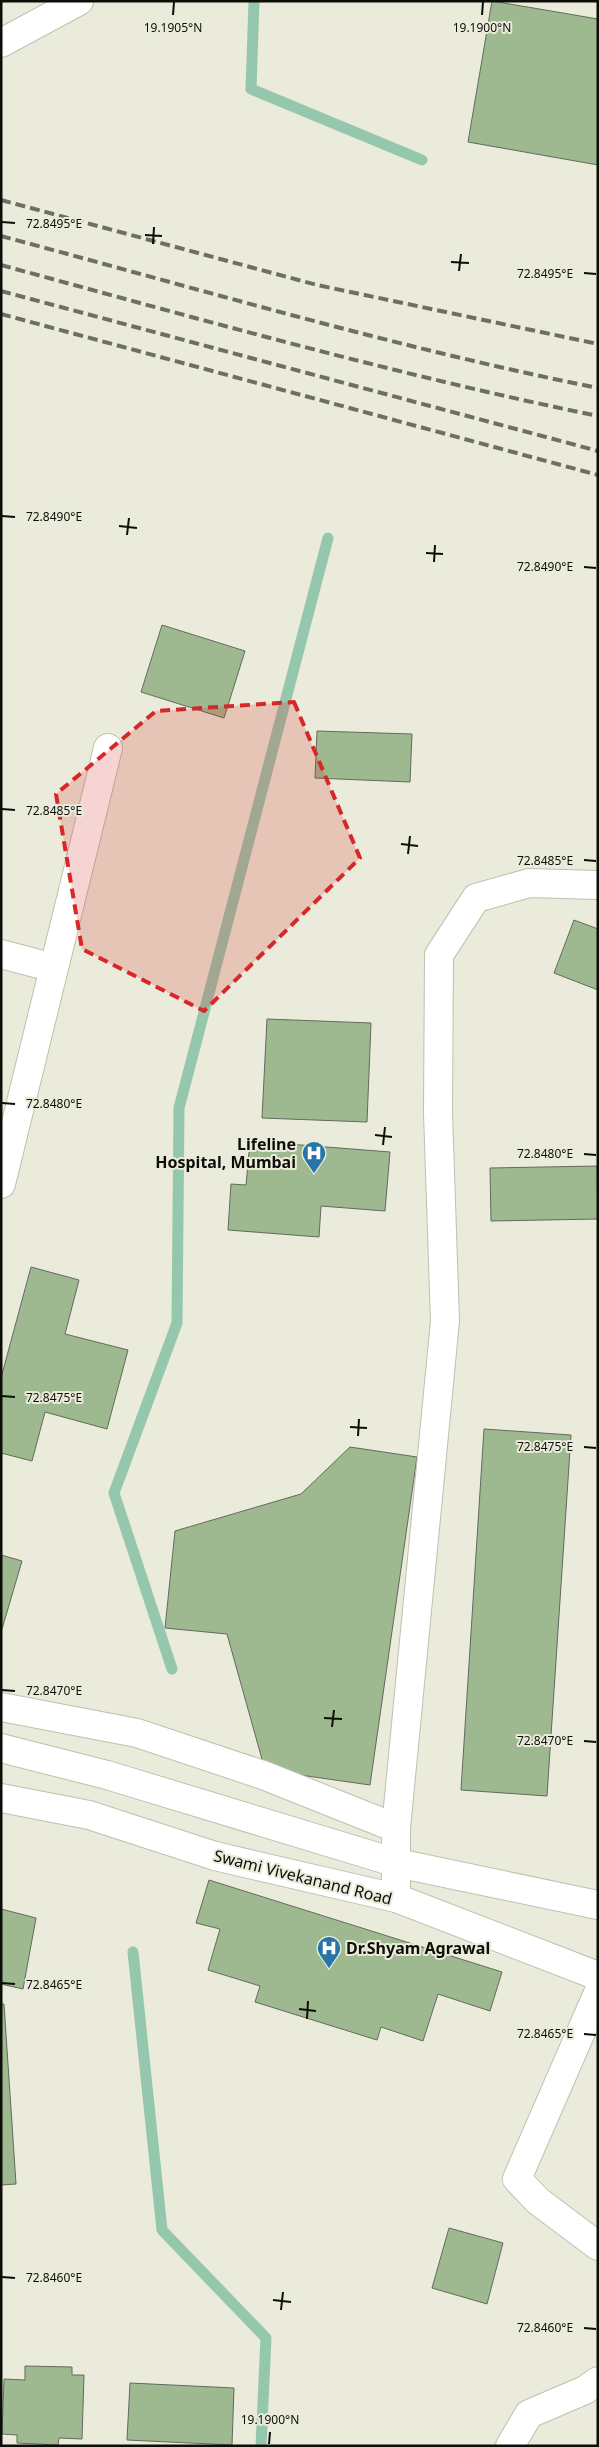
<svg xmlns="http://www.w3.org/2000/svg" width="599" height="2447" font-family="'Noto Sans',sans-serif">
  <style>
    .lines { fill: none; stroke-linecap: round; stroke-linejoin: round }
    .stream { stroke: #95c7ad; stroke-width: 11 }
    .building { fill: #9eb990; stroke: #626a5e }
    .minor-casing { stroke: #bfc0b0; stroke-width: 30 }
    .secondary-casing { stroke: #bfc0b0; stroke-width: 30 }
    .primary-casing { stroke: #bfc0b0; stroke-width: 30 }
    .minor { stroke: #fff; stroke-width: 28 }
    .secondary { stroke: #fff; stroke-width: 28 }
    .primary { stroke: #fff; stroke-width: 28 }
    .rail { stroke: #6e6e64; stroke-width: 4; stroke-dasharray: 10 5; stroke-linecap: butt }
    .marked { fill: #d62828; fill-opacity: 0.2; stroke: #d62828; stroke-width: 4; stroke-dasharray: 10 6; stroke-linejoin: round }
    .ticks { fill: none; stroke: #0e0e09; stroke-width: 2 }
    .labels { text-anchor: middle; stroke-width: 4; stroke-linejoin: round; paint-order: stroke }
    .poi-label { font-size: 16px; font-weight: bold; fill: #0e0e09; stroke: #eaebda; text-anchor: end }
    .street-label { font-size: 16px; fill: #0e0e09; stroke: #eaebda }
    .ticks-label { font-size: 12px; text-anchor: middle; fill: #0e0e09; stroke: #eaebda; stroke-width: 4; stroke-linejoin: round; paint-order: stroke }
  </style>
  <rect width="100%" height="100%" fill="#eaebda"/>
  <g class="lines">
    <!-- stream -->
    <path class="stream" d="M254 1 251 89 422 160
      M172 1669 114 1493 177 1323 179 1108 328 538
      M133 1952 162 2230 266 2338 261 2446"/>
  </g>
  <!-- building -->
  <path class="building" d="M492 1 598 19V165L468 142Z
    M162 625 245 651 224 718 141 692Z
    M317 731 412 734 410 782 315 778Z
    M574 920 598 929V990L554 973Z
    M267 1019 371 1023 367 1122 262 1118Z
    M250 1141 390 1152 385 1211 321 1206 319 1237 228 1230 231 1184 246 1185Z
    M597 1166 598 1219 491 1221 490 1168Z
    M31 1267 79 1280 65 1334 128 1350 107 1429 45 1412 32 1461 1 1453V1378Z
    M484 1429 571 1435 547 1796 461 1790Z
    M350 1447 417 1457 370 1785 265 1770 227 1634 165 1628 175 1531 301 1494Z
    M1 1555 22 1561 2 1629 1 1628Z
    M209 1880 502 1972 490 2011 438 1994 423 2041 381 2027 377 2040 255 2002 260 1986 208 1970 220 1929 196 1923Z
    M1 1909 36 1918 23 1989 1 1984Z
    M1 2004H4L16 2184 1 2185Z
    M449 2228 503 2243 487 2304 432 2288Z
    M25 2366 72 2367V2375H84L82 2439 59 2438 58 2445 17 2443V2435L2 2434 4 2379 25 2380Z
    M130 2383 234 2388 232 2445 127 2440Z"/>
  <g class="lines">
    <!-- minor casing -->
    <g class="minor-casing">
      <path id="minor" d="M1 43 79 1
        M1 954 54 968
        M1 1184 108 748
        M598 1993 517 2179 538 2201 598 2246
        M510 2446 529 2414 585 2390 598 2381"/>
    </g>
    <!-- secondary casing -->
    <g class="secondary-casing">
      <path id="secondary" d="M1 1707 137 1733 263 1775 396 1828
        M396 1898V1828L445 1321 438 1113 439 955 476 898 529 883 598 885"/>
    </g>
    <!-- primary casing -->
    <g class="primary-casing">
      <path id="primary" d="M1 1748 107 1775 397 1863 598 1905
        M1 1798 89 1815 215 1856 396 1898 598 1976"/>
    </g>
    <!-- minor -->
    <use href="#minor" class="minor"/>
    <!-- secondary -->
    <use href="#secondary" class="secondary"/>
    <!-- primary -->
    <use href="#primary" class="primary"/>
    <!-- rail -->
    <path class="rail" d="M1 200 317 285 598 344
      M1 236C199 289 397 348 598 388
      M1 265C199 319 397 375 598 416
      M1 291 598 451
      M1 314 598 475"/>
  </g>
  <!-- marked area -->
  <path class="marked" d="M294 702 360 858 204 1011 82 949 56 794 156 711Z"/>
  <!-- ticks -->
  <path class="ticks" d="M173 15 174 2M482 15 483 2M2 222 15 223M145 235 162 236M153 244 154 227M451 262 469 263M459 271 461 254M584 273 596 274M2 516 15 517M119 526 137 528M127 535 129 518M426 553 443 554M434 562 435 545M584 567 596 568M2 809 15 810M401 844 418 846M408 854 410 836M584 860 596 861M2 1103 15 1104M375 1135 392 1137M383 1145 385 1127M584 1154 596 1155M2 1396 15 1397M350 1427 367 1428M358 1436 359 1419M584 1447 596 1448M2 1690 15 1691M324 1718 342 1719M332 1727 334 1710M584 1741 596 1742M2 1983 15 1984M299 2009 316 2011M307 2019 308 2001M584 2034 596 2035M2 2277 15 2278M273 2300 291 2302M281 2310 283 2292M584 2328 596 2329M269 2444 270 2432"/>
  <!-- icons -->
  <defs>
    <g id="hospital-pin" transform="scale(1.25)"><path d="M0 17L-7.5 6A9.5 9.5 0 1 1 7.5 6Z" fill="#2975a8" stroke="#eaebda"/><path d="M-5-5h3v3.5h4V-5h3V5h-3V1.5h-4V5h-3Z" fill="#fff"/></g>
  </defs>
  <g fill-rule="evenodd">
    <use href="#hospital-pin" x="314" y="1153"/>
    <use href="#hospital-pin" x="329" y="1948"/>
  </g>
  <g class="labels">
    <!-- poi labels -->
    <g class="poi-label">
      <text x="296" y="1150">Lifeline<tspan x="296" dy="18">Hospital, Mumbai</tspan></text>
      <text x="346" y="1954" text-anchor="start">Dr.Shyam Agrawal</text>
    </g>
    <!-- street labels -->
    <g class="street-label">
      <text transform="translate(303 1877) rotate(14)" y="6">Swami Vivekanand Road</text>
    </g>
  </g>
  <g class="ticks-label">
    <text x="482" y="32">19.1900°N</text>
    <text x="173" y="32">19.1905°N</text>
    <text x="54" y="228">72.8495°E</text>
    <text x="545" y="278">72.8495°E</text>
    <text x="54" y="521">72.8490°E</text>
    <text x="545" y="571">72.8490°E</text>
    <text x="54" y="815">72.8485°E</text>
    <text x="545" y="865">72.8485°E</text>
    <text x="54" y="1108">72.8480°E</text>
    <text x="545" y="1158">72.8480°E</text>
    <text x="54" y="1402">72.8475°E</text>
    <text x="545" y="1451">72.8475°E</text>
    <text x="54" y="1695">72.8470°E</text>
    <text x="545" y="1745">72.8470°E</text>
    <text x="54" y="1989">72.8465°E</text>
    <text x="545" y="2038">72.8465°E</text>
    <text x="54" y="2282">72.8460°E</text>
    <text x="545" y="2332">72.8460°E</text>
    <text x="270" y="2424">19.1900°N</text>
  </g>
  <!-- border -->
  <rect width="599" height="2447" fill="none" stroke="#0e0e09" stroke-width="5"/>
</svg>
